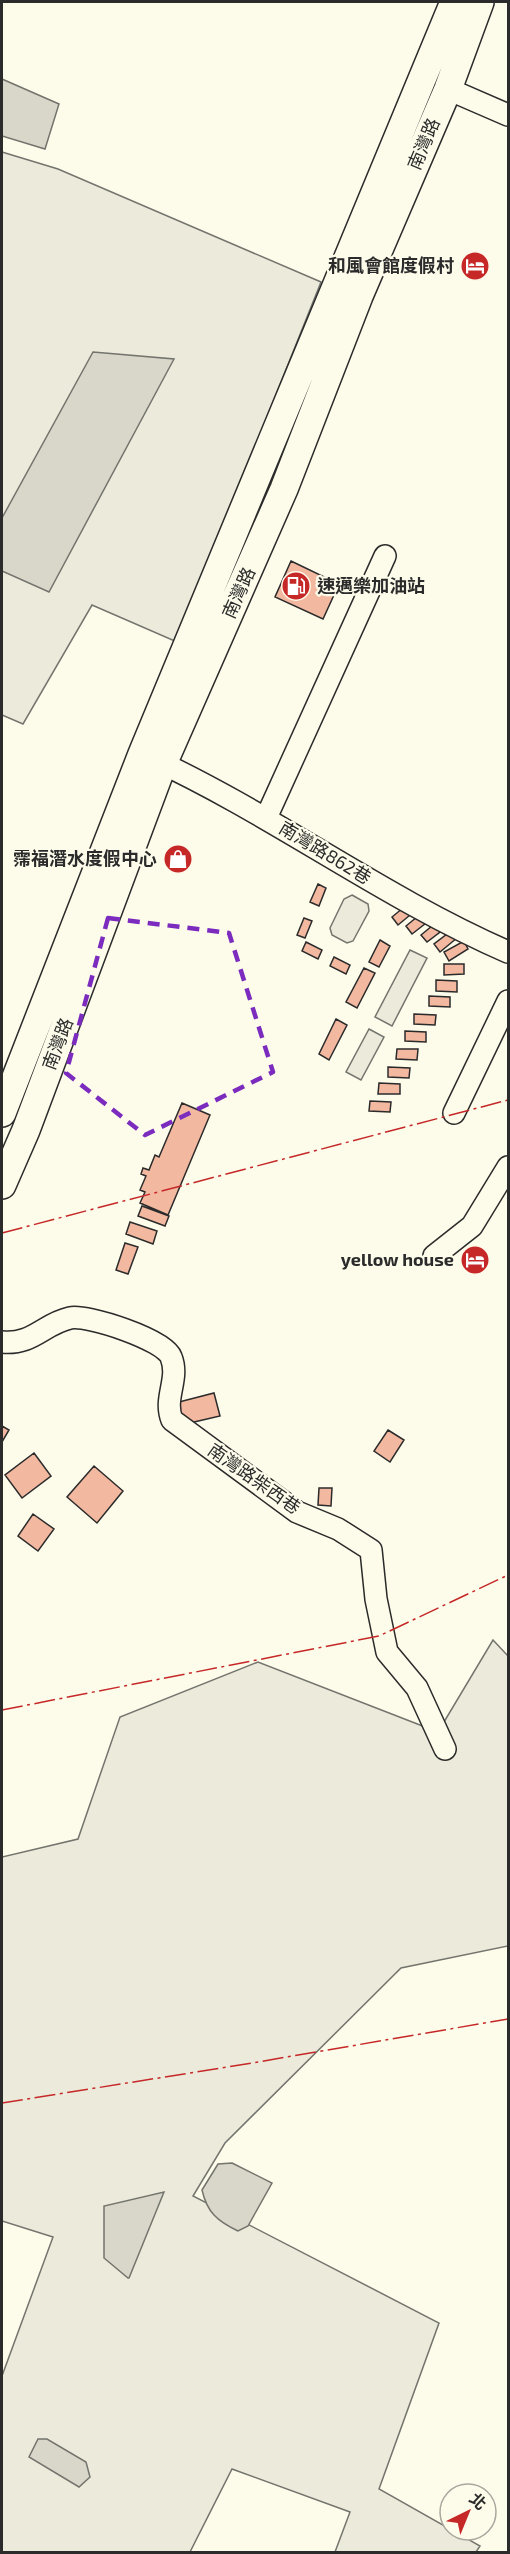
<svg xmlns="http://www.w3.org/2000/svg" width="510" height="2554" font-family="'Exo 2','Noto Sans TC',sans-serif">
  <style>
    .green { fill: #ecebdb; stroke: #74746e; stroke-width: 1.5 }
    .water { fill: #d8d7c9; stroke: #74746e; stroke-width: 1.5 }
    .building { fill: #f2b8a0; stroke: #2b2b2b; stroke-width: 1.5 }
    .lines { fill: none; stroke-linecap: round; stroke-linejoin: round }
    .minor-casing { stroke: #2b2b2b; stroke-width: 24 }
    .major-casing { stroke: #2b2b2b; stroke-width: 30 }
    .minor { stroke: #fdfbea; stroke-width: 21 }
    .major { stroke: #fdfbea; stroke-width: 27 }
    .power { stroke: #c62828; stroke-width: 1.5; stroke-dasharray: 21 4.5 3 4.5; stroke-linecap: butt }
    .marked { fill: none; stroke: #7b2cbf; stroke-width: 4.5; stroke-dasharray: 12 8; stroke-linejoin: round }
    .labels { text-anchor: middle; stroke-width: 4.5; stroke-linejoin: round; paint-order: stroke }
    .street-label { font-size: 18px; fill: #2b2b2b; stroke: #fdfbea }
    .poi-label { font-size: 18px; font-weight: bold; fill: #2b2b2b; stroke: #fdfbea; text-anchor: end }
  </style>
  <rect width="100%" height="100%" fill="#fdfbea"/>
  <!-- green -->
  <path class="green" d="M2 152 58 169 321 282 177 642 92 605 23 724 2 715Z
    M352 895 368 904 369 911 353 941 347 943 332 935 330 928 344 899Z
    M410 950 427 958 392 1026 375 1017Z
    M369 1029 384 1037 361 1080 346 1072Z
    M493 1640 508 1656V1946L401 1968 225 2143 193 2196 439 2323 379 2489 480 2546 476 2552H335L350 2512 232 2469 190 2552H2V2376L53 2237 2 2221V1857L78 1839 120 1717 258 1662 438 1732Z"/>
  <!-- water -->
  <path class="water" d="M2 79 59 104 45 149 2 136Z
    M93 352 174 359 49 592 2 571V518Z
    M232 2163 272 2183 248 2226 238 2231C217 2221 207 2212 202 2190L218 2164Z
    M164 2192 129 2278H128L104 2258V2206Z
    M38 2439H47L86 2462 90 2477 79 2487 29 2457Z"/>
  <!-- building -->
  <path class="building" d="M291 561 339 584 323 619 275 597Z
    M318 884 326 888 319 906 310 902Z
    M409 903 415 911 398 925 392 917Z
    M423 912 430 920 412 934 406 926Z
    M304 918 312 921 305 938 297 935Z
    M438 921 444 929 427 942 421 935Z
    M451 931 457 938 440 952 434 944Z
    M380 940 390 946 379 967 369 962Z
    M464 941 468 949 449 961 444 952Z
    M306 942 322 950 318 959 302 951Z
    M334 957 350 965 346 974 330 966Z
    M444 964H464V974L444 975Z
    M364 968 375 973 357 1008 346 1002Z
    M436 980 457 981V992L436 991Z
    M429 996 450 997V1007L429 1006Z
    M414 1014 436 1015 435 1025 414 1024Z
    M336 1019 347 1025 329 1060 319 1054Z
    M405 1031 426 1032V1042L405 1041Z
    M397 1049H418L417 1060 396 1059Z
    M388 1067 410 1068 409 1078 388 1077Z
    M379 1083 400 1084V1094H378Z
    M370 1101 391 1102 390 1112 369 1111Z
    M182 1103 210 1115 168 1215 140 1203 145 1192 140 1190 146 1176 141 1174 143 1168 149 1170 155 1155 159 1157Z
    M142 1206 169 1216 165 1226 138 1216Z
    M130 1222 157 1231 153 1244 126 1234Z
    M125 1243 138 1247 128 1274 116 1270Z
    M214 1393 220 1416 181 1425 175 1403Z
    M2 1426 9 1430 2 1442Z
    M388 1430 404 1440 390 1462 374 1451Z
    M34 1453 51 1476 22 1498 5 1475Z
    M94 1466 123 1491 97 1523 67 1497Z
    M319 1488H332L331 1506 318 1505Z
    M33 1514 54 1529 38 1551 18 1536Z"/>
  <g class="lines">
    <!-- minor casing -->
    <g class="minor-casing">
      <path id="minor" d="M448 89 508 115
        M151 758C274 815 384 898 508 952
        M266 818 385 556
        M454 1113 508 1001
        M434 1256 472 1226 508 1167
        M2 1342C33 1345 43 1324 70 1318 87 1314 165 1340 171 1357 180 1379 163 1398 172 1420L297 1512 338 1529 371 1550 376 1599 387 1652 417 1688 445 1749"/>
    </g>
    <!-- major casing -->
    <g class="major-casing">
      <path id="major" d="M2 1113 142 754 454 2
        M2 1185 26 1130 163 764 284 489 359 296 448 89 480 2"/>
    </g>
    <!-- minor -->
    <use href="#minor" class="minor"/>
    <!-- major -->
    <use href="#major" class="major"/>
    <!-- power -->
    <path class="power" d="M2 1233 508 1100
      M2 1710 379 1636 508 1575
      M2 2103 246 2064 508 2019"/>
  </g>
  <!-- marked area -->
  <path class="marked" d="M108 918 229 933 273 1072 145 1135 66 1073Z"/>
  <!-- icons -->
  <defs>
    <g id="hotel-disc" transform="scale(1.5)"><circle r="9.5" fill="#c62828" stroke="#fdfbea"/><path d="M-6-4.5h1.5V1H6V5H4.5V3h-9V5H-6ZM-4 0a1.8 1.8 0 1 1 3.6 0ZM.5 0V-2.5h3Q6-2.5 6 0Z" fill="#fff"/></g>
    <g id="fuel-disc" transform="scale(1.5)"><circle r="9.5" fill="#c62828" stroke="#fdfbea"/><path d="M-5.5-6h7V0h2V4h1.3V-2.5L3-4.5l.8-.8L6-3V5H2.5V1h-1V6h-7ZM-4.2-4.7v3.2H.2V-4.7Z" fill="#fff"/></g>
    <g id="shop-disc" transform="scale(1.5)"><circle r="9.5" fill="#c62828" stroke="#fdfbea"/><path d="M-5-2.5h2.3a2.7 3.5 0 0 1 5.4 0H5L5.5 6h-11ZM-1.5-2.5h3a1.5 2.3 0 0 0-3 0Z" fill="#fff"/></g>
  </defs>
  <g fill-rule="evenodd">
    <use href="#hotel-disc" x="475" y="266"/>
    <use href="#fuel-disc" x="296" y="586"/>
    <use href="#shop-disc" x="178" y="859"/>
    <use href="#hotel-disc" x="475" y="1260"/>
  </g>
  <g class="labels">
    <!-- street labels -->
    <g class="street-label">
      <text transform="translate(424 144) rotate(-67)" y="6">南灣路</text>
      <text transform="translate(239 593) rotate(-66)" y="6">南灣路</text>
      <text transform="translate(325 853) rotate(31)" y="6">南灣路862巷</text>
      <text transform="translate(58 1044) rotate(-69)" y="6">南灣路</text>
      <text transform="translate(254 1479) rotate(35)" y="6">南灣路柴西巷</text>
    </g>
    <!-- poi labels -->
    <g class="poi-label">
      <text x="454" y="272">和風會館度假村</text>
      <text x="317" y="592" text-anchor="start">速邁樂加油站</text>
      <text x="157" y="865">霈福潛水度假中心</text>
      <text x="454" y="1266">yellow house</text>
    </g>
  </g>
  <!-- border -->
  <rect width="510" height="2554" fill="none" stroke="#2b2b2b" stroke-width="6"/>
  <!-- north arrow -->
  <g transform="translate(468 2512) rotate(43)"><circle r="28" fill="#fdfbea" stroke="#a9a89e" stroke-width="1.5"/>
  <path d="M0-4.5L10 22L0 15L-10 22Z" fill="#c62828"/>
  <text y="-9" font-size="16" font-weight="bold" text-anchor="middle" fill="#2b2b2b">北</text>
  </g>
</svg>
